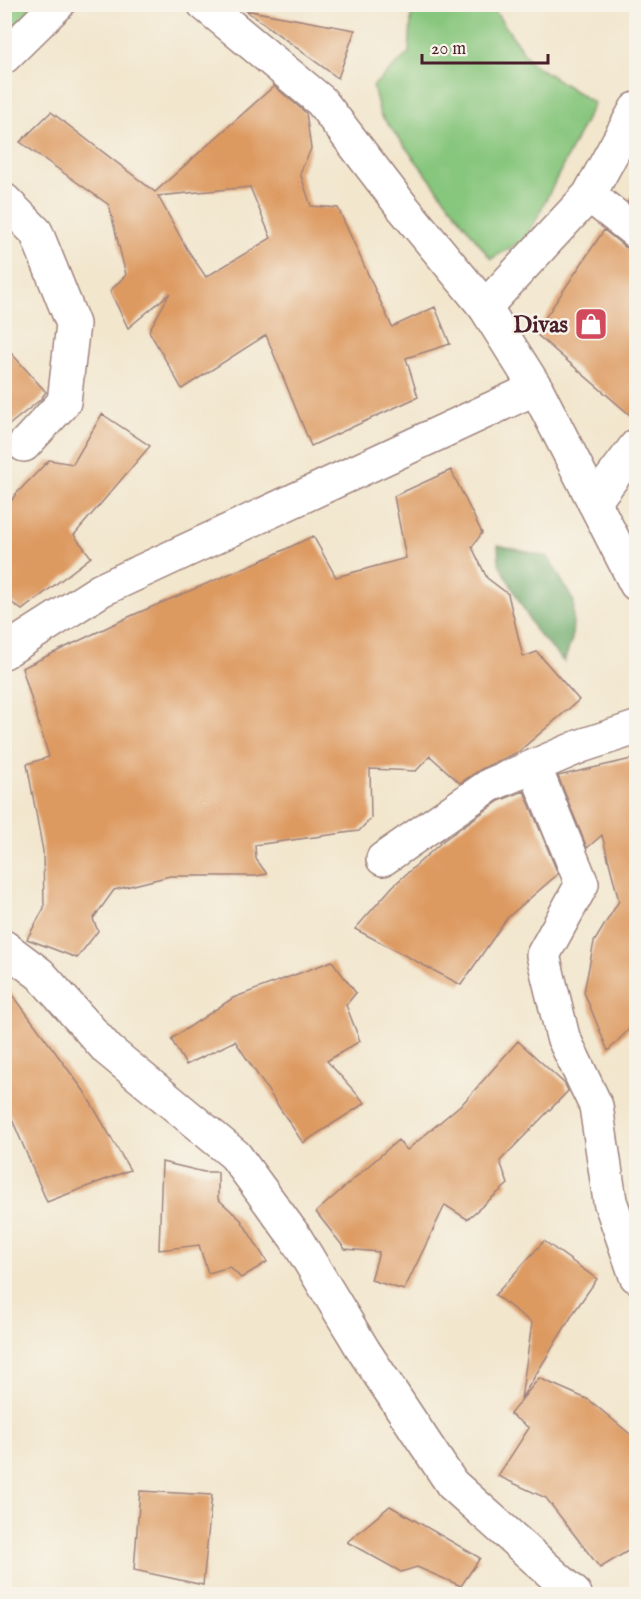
<svg xmlns="http://www.w3.org/2000/svg" width="641" height="1599" font-family="'IM FELL English',serif">
  <style>
    .green { fill: #87c67d; stroke: #687254; stroke-width: 1.5 }
    .forest { fill: #6dab6c; stroke: #5c654c; stroke-width: 1.5 }
    .building { fill: #dd9a60; fill-rule: evenodd }
    .lines { fill: none; stroke-linecap: round; stroke-linejoin: round }
    .street-casing { stroke: #9e827c; stroke-width: 36 }
    .secondary-casing { stroke: #9e827c; stroke-width: 36 }
    .street { stroke: #fff; stroke-width: 33 }
    .secondary { stroke: #fff; stroke-width: 33 }
    .labels { text-anchor: middle; stroke-width: 5; stroke-linejoin: round; paint-order: stroke }
    .poi-label { font-size: 24px; font-weight: bold; fill: #4a1f2b; stroke: #f7f3e8; text-anchor: end }
  </style>
  <rect width="100%" height="100%" fill="#f7f3e8"/>
  <filter id="ink" filterUnits="userSpaceOnUse"><feTurbulence type="fractalNoise" baseFrequency=".0167" numOctaves="2"/><feDisplacementMap in="SourceGraphic" scale="12" xChannelSelector="R" yChannelSelector="G"/><feConvolveMatrix kernelMatrix="1 2 1 2 8 2 1 2 1" color-interpolation-filters="sRGB"/></filter>
  <filter id="wash" filterUnits="userSpaceOnUse"><feTurbulence type="fractalNoise" baseFrequency=".008" numOctaves="4" result="noise"/><feDisplacementMap in="SourceGraphic" scale="24" xChannelSelector="R" yChannelSelector="G"/><feGaussianBlur stdDeviation="1.35" result="paint"/><feColorMatrix in="noise" values="0 0 0 0 0 0 0 0 0 0 0 0 0 0 0 0 0 1.4 0 .05"/><feComposite in="paint" operator="in"/></filter>
  <g filter="url(#wash)">
    <rect width="100%" height="100%" fill="#f2e6cd"/>
    <!-- green -->
    <path class="green" d="M5 5H38L5 44Z
      M412 5H505L494 10 531 63 594 103 527 238 491 259 380 114 373 86 409 53Z"/>
    <!-- forest -->
    <path class="forest" d="M498 545 548 557 574 602 572 639 564 662 535 630 499 563Z"/>
    <g id="blocks">
      <!-- building -->
      <path class="building" d="M245 10 355 30 338 78Z
        M274 86 306 113 311 149 300 173 311 206 338 208 392 327 435 307 450 344 406 358 418 397 311 446 266 335 182 389 149 331 170 293 128 328 110 291 126 275 109 205 20 142 51 112 155 192ZM250 187 271 238 206 277 187 249 158 196Z
        M636 189V209L628 202Z
        M604 230 625 247 636 250V420L535 333Z
        M4 345 46 392 40 400 4 429Z
        M102 414 150 446 74 535 91 557 22 610 4 597V512L15 495 49 460 73 464Z
        M451 470 482 533 472 547 487 578 508 594 523 657 537 652 579 700 518 752 483 768 460 783 430 756 416 771 370 769 371 818 359 831 255 845 256 859 267 874 256 876H170L114 890 93 919 98 931 77 958 27 939 44 908 43 851 27 764 49 757 22 668 133 615 267 558 313 536 336 577 406 558 394 496Z
        M636 758V1022L608 1051 584 992 594 942 619 901 602 835 587 848 558 776Z
        M524 791 558 874 507 918 461 985 355 929 393 886 444 840 499 801Z
        M332 961 356 993 346 1005 360 1041 327 1061 365 1103 303 1143 235 1041 186 1065 171 1039 233 998Z
        M4 983 84 1091 130 1170 47 1202 4 1100Z
        M518 1041 565 1084 568 1091 500 1161 508 1184 467 1219 445 1205 404 1290 371 1280 379 1252 345 1249 316 1212 398 1140 407 1150 464 1102Z
        M162 1162 204 1172H218V1199L241 1220 267 1262 241 1278 230 1267 208 1273 199 1245 159 1250Z
        M544 1241 597 1279 574 1312 521 1399 532 1323 495 1295Z
        M539 1378 589 1400 636 1439V1546L600 1568 546 1498 498 1476 529 1428 510 1414Z
        M140 1491 212 1495 203 1585 134 1570Z
        M390 1506 480 1558 461 1586 417 1567 401 1572 347 1542Z"/>
    </g>
  </g>
  <g filter="url(#ink)">
    <use href="#blocks" fill-opacity="0" stroke="#9e827c" stroke-width="1.5"/>
    <g class="lines">
      <!-- street casing -->
      <g class="street-casing">
        <path id="street" d="M4 57 58 4
          M589 195 636 232
          M4 200 36 232 73 324 64 402 24 445
          M485 307 589 195 636 109
          M594 502 636 446
          M4 652 101 590 536 388
          M534 766 582 884 543 955 563 1037 596 1106 610 1201 636 1276
          M383 859 490 785 581 746 636 728
          M4 947 40 974 108 1050 235 1155 295 1237 364 1351 452 1484 575 1594"/>
      </g>
      <!-- secondary casing -->
      <g class="secondary-casing">
        <path id="secondary" d="M204 4 321 101 400 204 485 307 536 388 636 584"/>
      </g>
      <!-- street -->
      <use href="#street" class="street"/>
      <!-- secondary -->
      <use href="#secondary" class="secondary"/>
    </g>
  </g>
  <!-- icons -->
  <defs>
    <g id="shop-square" transform="scale(1.725)"><rect x="-9" y="-9" width="18" height="18" rx="4" fill="#d1495b" stroke="#f7f3e8"/><path d="M-5-2.5h2.3a2.7 3.5 0 0 1 5.4 0H5L5.5 6h-11ZM-1.5-2.5h3a1.5 2.3 0 0 0-3 0Z" fill="#fff"/></g>
  </defs>
  <g fill-rule="evenodd">
    <use href="#shop-square" x="591" y="324"/>
  </g>
  <g class="labels">
    <!-- poi labels -->
    <g class="poi-label">
      <text x="568" y="332">Divas</text>
    </g>
  </g>
  <!-- margin -->
  <rect width="641" height="1599" fill="none" stroke="#f7f3e8" stroke-width="24"/>
  <!-- scale -->
  <path d="M422 54v9h126v-9" fill="none" stroke="#4a1f2b" stroke-width="3"/>
  <text x="431" y="54" font-size="18" fill="#4a1f2b" stroke="#f7f3e8" stroke-width="4.5" paint-order="stroke">20 m</text>
</svg>
